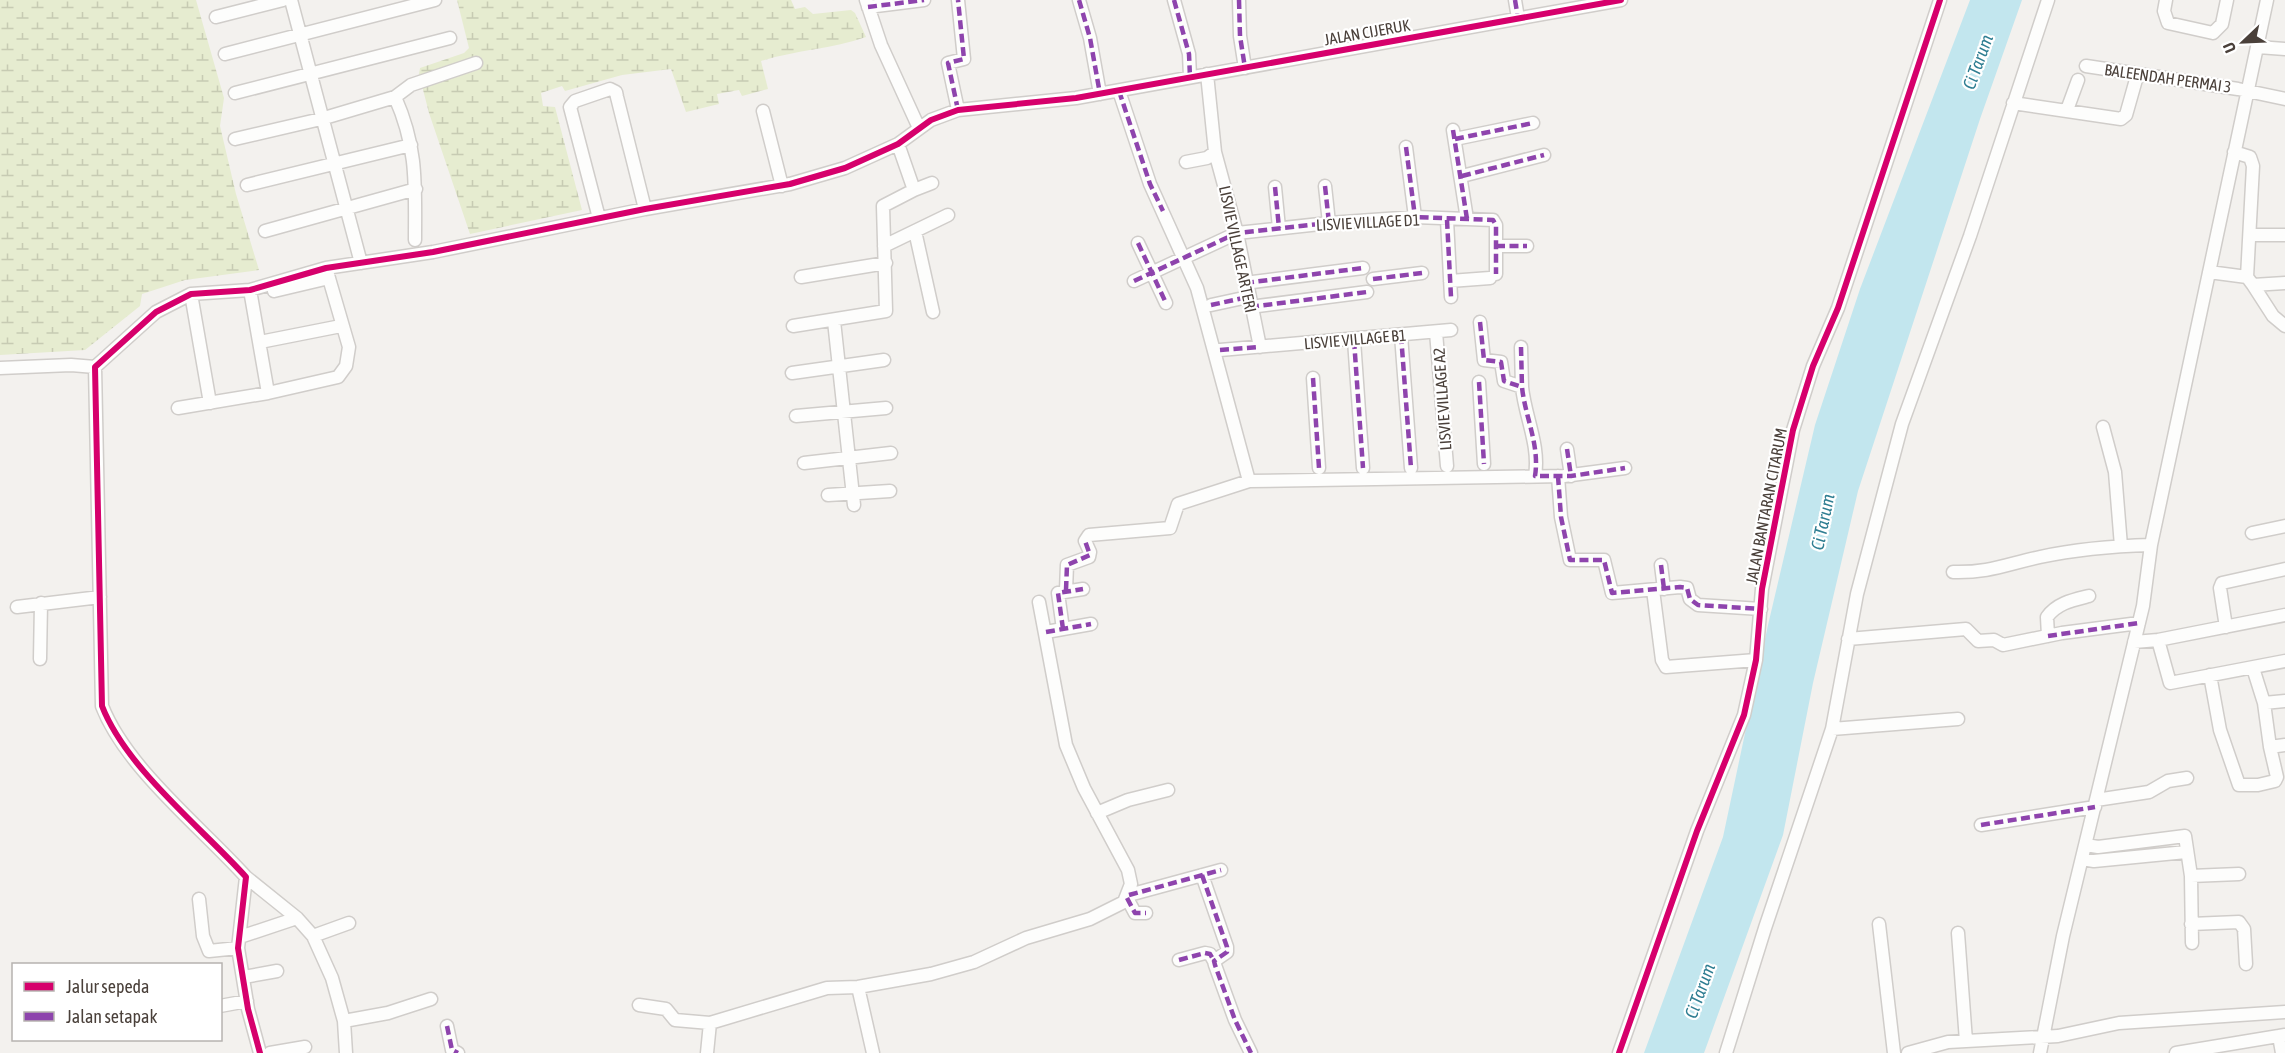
<svg xmlns="http://www.w3.org/2000/svg" width="2285" height="1053" font-family="'Asap Condensed',sans-serif">
  <style>
    .wetland { fill: url(#wetland-marsh) }
    .water { fill: #c2e6ee }
    .lines { fill: none; stroke-linecap: round; stroke-linejoin: round }
    .street-casing { stroke: #d0cdca; stroke-width: 15 }
    .street { stroke: #fdfdfc; stroke-width: 12 }
    .quiet { stroke: #8e44ad; stroke-width: 4.5; stroke-dasharray: 9 4.5; stroke-linecap: butt }
    .cycleway-casing { stroke: #fff; stroke-width: 10 }
    .cycleway { stroke: #d6006c; stroke-width: 6 }
    .labels { text-anchor: middle; stroke-width: 4.5; stroke-linejoin: round; paint-order: stroke }
    .street-label { font-size: 16px; fill: #4a403a; stroke: #fff }
    .water-label { font-size: 18px; font-style: italic; fill: #2f7e92; stroke: #fff }
  </style>
  <defs>
    <pattern id="wetland-marsh" width="20" height="14" patternUnits="userSpaceOnUse" patternTransform="scale(1.5)"><rect width="20" height="14" fill="#e6ecd0"/><path d="M1 5h8M5 5V1M11 12h8M15 12V8" fill="none" stroke="#c7cbb3"/></pattern>
  </defs>
  <rect width="100%" height="100%" fill="#f3f1ee"/>
  <!-- wetland -->
  <path class="wetland" d="M0 0H196L224 98 220 126 236 194 259 270 185 280 142 294 140 306 85 350 0 355Z
    M457 0H791L795 9 805 7 813 14 851 10 855 13 866 37C832 49 796 50 761 61L768 89 742 96 739 90 717 94 719 104 686 112 671 69 622 75 565 91 562 86 541 93 543 106 555 107 582 210 470 234 429 113 419 74 420 68 464 53 469 48Z"/>
  <!-- water -->
  <path class="water" d="M1970 0H2022L1980 119 1858 491 1813 683 1783 835 1704 1053H1644L1723 837 1768 625 1815 425 1860 289Z"/>
  <g class="lines">
    <!-- street casing -->
    <g class="street-casing">
      <path id="street" d="M291 0 361 263
        M866 0 881 45 919 128
        M1079 0 1090 38 1100 94
        M1174 0 1189 54 1190 77
        M1239 0 1240 36 1245 68
        M1515 0 1518 18
        M2166 0 2164 11 2168 23 2213 33 2222 24 2227 0
        M868 7 924 0
        M216 17 283 0
        M2258 47 2285 49
        M225 54 435 0
        M2086 66 2238 89 2285 99
        M1207 74 1215 152 1237 233 1260 347
        M1119 91 1150 184 1197 288 1249 481
        M235 93 450 38
        M395 97C418 149 415 185 415 240
        M2013 103 2121 119 2126 115 2137 76
        M958 110 948 63 964 59 958 0
        M2067 110 2078 80
        M763 111 782 186
        M1453 130 1467 219
        M235 139 321 119 395 97 411 85 476 63
        M1455 139 1533 123
        M1406 147 1415 217
        M2234 152 2250 157 2253 166 2247 277
        M1186 162 1207 158 1215 152
        M1462 176 1544 155
        M247 185 411 145
        M1325 186 1329 223
        M1275 187 1279 228
        M914 190 932 183
        M599 218 570 107 575 101 610 89 616 92 617 97 645 209
        M1447 220 1451 297
        M265 231 416 189
        M915 231 933 312
        M2250 235H2285
        M1138 243 1166 303
        M884 246 948 215
        M1496 246H1527
        M2209 272 2247 277 2253 285 2285 283
        M801 277 886 263
        M1373 279 1422 273
        M1134 281 1237 233 1329 223 1415 217 1493 220 1496 225V274
        M1450 281 1490 278
        M1245 283 1363 268
        M2253 285 2273 316 2285 326
        M250 290 268 393 338 377 346 366 349 347 326 268
        M274 291 329 278
        M191 294 210 403
        M1211 305 1248 297
        M1250 307 1367 292
        M834 321 854 505
        M1480 322 1484 360 1501 362 1504 381 1522 387C1525 417 1540 445 1535 476
        M793 326 886 311 883 206 914 190 898 144
        M1436 332 1447 466
        M1401 335 1411 468
        M1354 340 1363 468
        M260 342 341 326
        M1521 347 1522 387
        M1220 350 1451 330
        M0 368 71 365 95 367
        M792 373 884 360
        M1313 378 1319 468
        M1479 382 1484 464
        M178 408 268 393
        M796 416 886 408
        M2103 427 2115 472 2121 546
        M1567 449 1571 476
        M804 463 891 453
        M1558 476 1561 517 1570 560H1604L1612 593 1680 587 1687 588 1690 599 1698 605 1761 609
        M828 495 890 491
        M2252 533 2285 526
        M1661 565 1664 589
        M1953 572C1989 573 2007 564 2040 557 2077 549 2113 546 2151 545
        M1066 590 1067 565 1089 557 1090 552 1085 541 1089 535 1170 528 1178 504 1249 481 1564 476 1625 468
        M1653 590 1662 660 1666 667 1756 660
        M17 607 100 597
        M2226 627 2220 588 2222 583 2285 569
        M1063 629 1058 593 1083 589
        M1046 632 1091 624
        M2048 636 2047 617C2057 603 2073 600 2089 596
        M1848 639 1966 629 1978 641 1994 640 2003 645 2062 633 2139 623
        M2158 640 2170 683 2285 661
        M2134 642 2158 640 2285 615
        M40 659 41 603
        M2253 668 2264 703 2270 747
        M2210 675 2220 730 2239 785H2258L2275 781 2277 777 2270 747 2285 745
        M2264 703 2285 701
        M1832 729 1958 719
        M2096 800 2149 792 2168 781 2187 778
        M1097 813 1128 800 1168 790
        M1981 825 2095 807
        M2086 845 2098 847 2185 836 2191 876 2192 943
        M2082 859 2094 861 2186 852
        M1202 875 1227 947V952L1214 961 1215 965 1235 1020 1251 1053
        M2191 876 2239 874
        M246 877 297 918 313 936 332 978 344 1021 346 1053
        M1129 895 1221 870
        M1127 898 1135 913H1146
        M199 899 203 936 209 951 238 948
        M1879 924 1894 1053
        M2191 924 2239 922 2244 929 2246 964
        M1958 933 1966 1041
        M313 936 349 923
        M240 937 297 918
        M1179 960 1205 953 1210 954 1214 961
        M244 977 277 971
        M858 987 873 1053
        M639 1005 666 1009 675 1020 710 1023 827 988 858 987 931 974 974 962 1026 938 1090 919 1124 902 1131 884 1128 870 1084 788 1066 745 1039 602
        M220 1006 247 1001
        M344 1021 388 1013 431 999
        M447 1026 452 1050 458 1053
        M2279 1036 2282 1053
        M260 1053 248 1009 238 948 246 877C202 828 126 768 102 706L95 367 156 312 191 294 250 290 326 268 433 252 645 209 790 184 845 168 898 144 931 120 958 110 1076 98 1621 0
        M270 1053 305 1047
        M707 1053 710 1023
        M1619 1053 1697 831 1744 715 1756 660 1762 589 1793 430 1813 366 1838 308 1940 0
        M1726 1053 1765 928 1832 729 1857 594 1902 424 1970 236 2048 0
        M1908 1053 1948 1042 2058 1036 2119 1023 2285 1012
        M2040 1053 2063 936 2143 606 2151 545 2267 0
        M2176 1053 2285 1035"/>
    </g>
    <!-- street -->
    <use href="#street" class="street"/>
    <!-- quiet -->
    <path class="quiet" d="M1079 0 1090 38 1100 94
      M1174 0 1189 54 1190 77
      M1239 0 1240 36 1245 68
      M1515 0 1518 18
      M868 7 924 0
      M1119 91 1150 184 1163 211
      M958 110 948 63 964 59 958 0
      M1453 130 1467 219
      M1455 139 1533 123
      M1406 147 1415 217
      M1462 176 1544 155
      M1325 186 1329 223
      M1275 187 1279 228
      M1447 220 1451 297
      M1138 243 1166 303
      M1496 246H1527
      M1373 279 1422 273
      M1134 281 1237 233 1329 223 1415 217 1493 220 1496 225V274
      M1245 283 1363 268
      M1211 305 1248 297
      M1250 307 1367 292
      M1480 322 1484 360 1501 362 1504 381 1522 387C1525 417 1540 445 1535 476H1571L1625 468
      M1401 335 1411 468
      M1354 340 1363 468
      M1521 347 1522 387
      M1220 350 1260 347
      M1313 378 1319 468
      M1479 382 1484 464
      M1567 449 1571 476
      M1558 476 1561 517 1570 560H1604L1612 593 1680 587 1687 588 1690 599 1698 605 1761 609
      M1661 565 1664 589
      M1066 590 1067 565 1090 555 1085 541
      M1063 629 1058 593 1083 589
      M1046 632 1091 624
      M2048 636 2139 623
      M1981 825 2095 807
      M1202 875 1227 947V952L1214 961 1215 965 1235 1020 1251 1053
      M1129 895 1221 870
      M1127 898 1135 913H1146
      M1179 960 1205 953 1210 954 1214 961
      M447 1026 452 1050 458 1053"/>
    <!-- cycleway casing -->
    <g class="cycleway-casing">
      <path id="cycleway" d="M260 1053 248 1009 238 948 246 877C202 828 126 768 102 706L95 367 156 312 191 294 250 290 326 268 433 252 645 209 790 184 845 168 898 144 931 120 958 110 1076 98 1621 0
        M1619 1053 1697 831 1744 715 1756 660 1762 589 1793 430 1813 366 1838 308 1940 0"/>
    </g>
    <!-- cycleway -->
    <use href="#cycleway" class="cycleway"/>
  </g>
  <g class="labels">
    <!-- street labels -->
    <g class="street-label">
      <text transform="translate(1367 32) rotate(-10)" y="6">JALAN CIJERUK</text>
      <text transform="translate(2168 78) rotate(8)" y="6">BALEENDAH PERMAI 3</text>
      <text transform="translate(1368 222) rotate(-3)" y="6">LISVIE VILLAGE D1</text>
      <text transform="translate(1238 249) rotate(78)" y="6">LISVIE VILLAGE ARTERI</text>
      <text transform="translate(1355 339) rotate(-5)" y="6">LISVIE VILLAGE B1</text>
      <text transform="translate(1442 399) rotate(-94)" y="6">LISVIE VILLAGE A2</text>
      <text transform="translate(1766 506) rotate(-79)" y="6">JALAN BANTARAN CITARUM</text>
    </g>
    <!-- water labels -->
    <g class="water-label">
      <text transform="translate(1978 62) rotate(-70)" y="6">Ci Tarum</text>
      <text transform="translate(1823 522) rotate(-78)" y="6">Ci Tarum</text>
      <text transform="translate(1700 991) rotate(-70)" y="6">Ci Tarum</text>
    </g>
  </g>
  <!-- legend -->
  <rect x="12" y="963" width="210" height="78" fill="#ffffff" stroke="#b7b3b0" stroke-width="1.5"/>
  <rect x="24" y="982" width="30" height="9" fill="#d6006c" stroke="#b7b3b0" stroke-width="1.5"/>
  <text x="66" y="993" font-size="18" fill="#4a403a">Jalur sepeda</text>
  <rect x="24" y="1012" width="30" height="9" fill="#8e44ad" stroke="#b7b3b0" stroke-width="1.5"/>
  <text x="66" y="1023" font-size="18" fill="#4a403a">Jalan setapak</text>
  <!-- north arrow -->
  <g transform="translate(2243 42) rotate(247)" stroke="#ffffff" stroke-width="4.5" paint-order="stroke">
  <path d="M0-4.5L10 22L0 15L-10 22Z" fill="#4a403a"/>
  <text y="-9" font-size="16" font-weight="bold" text-anchor="middle" fill="#4a403a">U</text>
  </g>
</svg>
